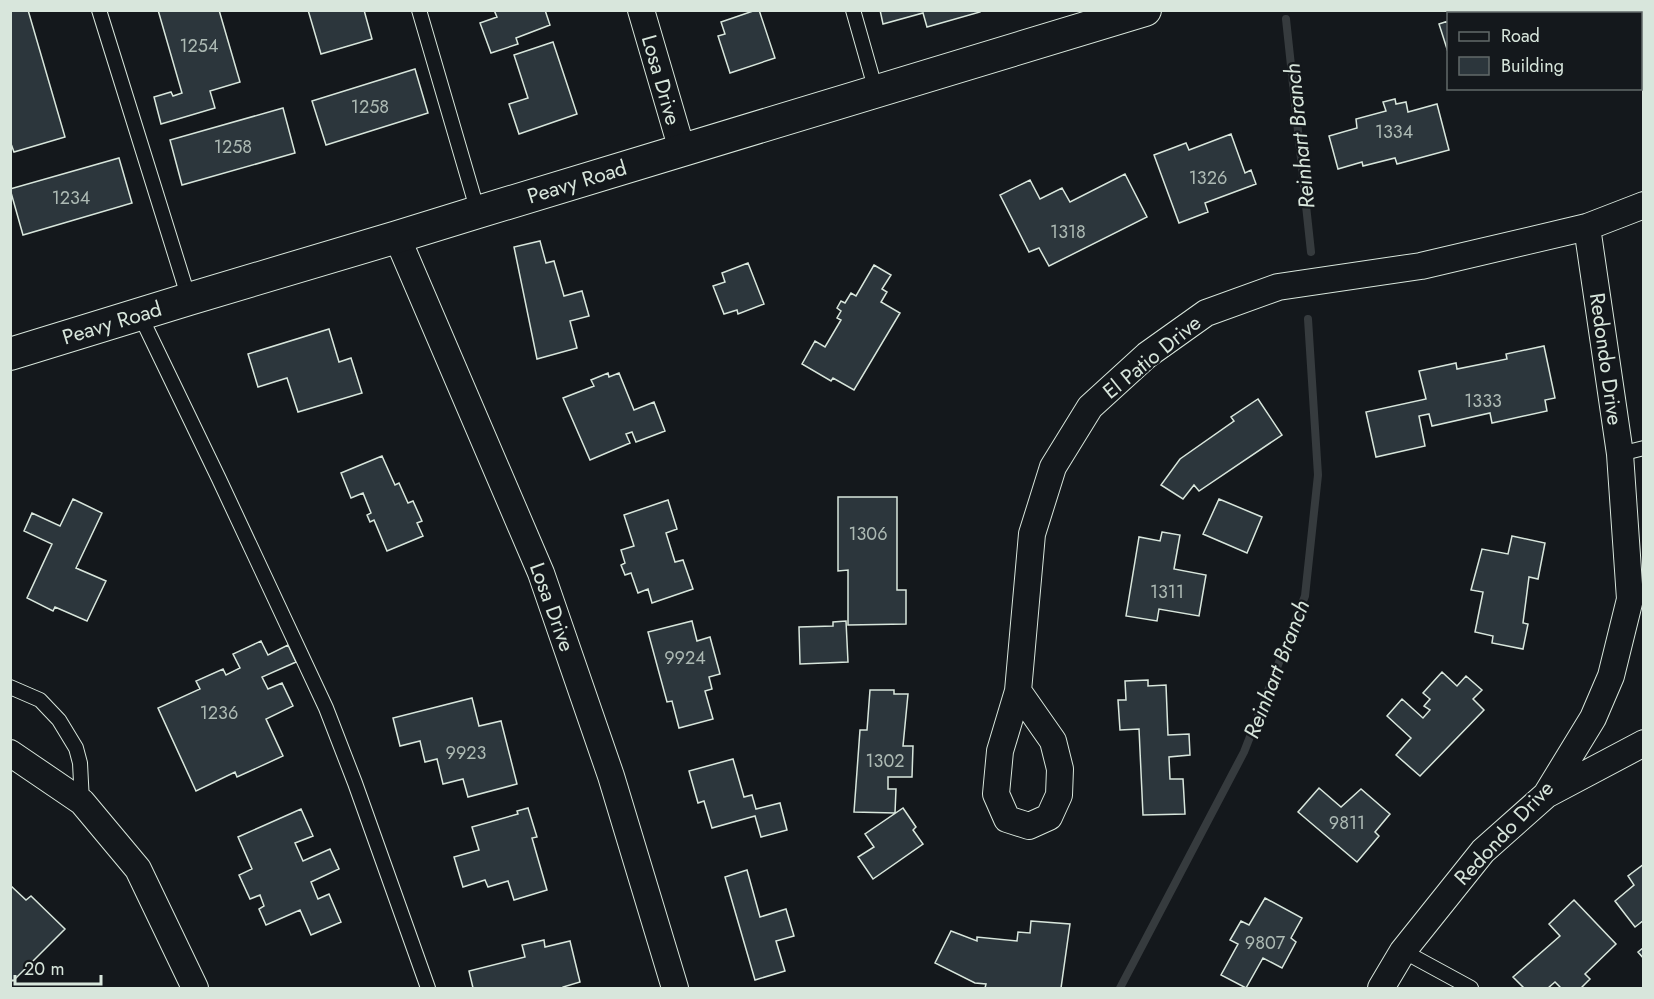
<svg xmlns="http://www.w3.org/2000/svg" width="1654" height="999" font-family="Jost,sans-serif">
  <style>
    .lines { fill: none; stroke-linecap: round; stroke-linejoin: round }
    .stream { stroke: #363b3e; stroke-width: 8 }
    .building { fill: #2c363c; stroke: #d8e6dc; stroke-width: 1.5 }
    .service-casing { stroke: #d8e6dc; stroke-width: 16 }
    .minor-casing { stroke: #d8e6dc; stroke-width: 28 }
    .tertiary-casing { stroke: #d8e6dc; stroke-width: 34 }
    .service { stroke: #14181c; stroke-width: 14 }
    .minor { stroke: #14181c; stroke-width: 26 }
    .tertiary { stroke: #14181c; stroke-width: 32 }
    .labels { text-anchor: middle; stroke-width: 4.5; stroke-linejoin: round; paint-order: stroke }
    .number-label { font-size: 18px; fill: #adbab4 }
    .street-label { font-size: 21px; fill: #d8e6dc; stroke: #14181c }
    .water-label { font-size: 22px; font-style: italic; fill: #d8e6dc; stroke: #14181c }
  </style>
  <rect width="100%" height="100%" fill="#14181c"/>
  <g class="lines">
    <!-- stream -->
    <path class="stream" d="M1286 19 1311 252
      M1120 988 1244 752 1305 596 1318 475 1308 319"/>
  </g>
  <!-- building -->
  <path class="building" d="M10 10H28L65 137 14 152 10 141Z
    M158 10H219L240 82 210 91 215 108 161 124 154 97 171 92 173 96 182 93Z
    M308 10H364L372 39 321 54Z
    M494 10H545L550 25 516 38 518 44 491 53 480 23 497 17Z
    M756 10H759L775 58 730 73 718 36 725 34 721 22Z
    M880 10H980V12L927 27 923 13 883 24Z
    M1448 21V52L1439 24Z
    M1644 35V81L1640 82V36Z
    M553 42 577 114 519 134 509 104 528 98 514 55Z
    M415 69 428 113 326 145 312 101Z
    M1395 99 1396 104 1406 102 1408 112 1437 104 1449 150 1397 164 1395 158 1363 166 1362 162 1338 169 1329 136 1357 128 1356 119 1386 111 1383 102Z
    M283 108 295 153 182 185 170 140Z
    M1231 134 1245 173 1251 170 1256 184 1205 203 1208 212 1179 223 1154 155 1186 143 1189 150Z
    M119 158 132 203 23 235 10 189Z
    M1125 174 1147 217 1049 266 1039 248 1029 252 1000 195 1030 180 1040 199 1062 188 1070 202Z
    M540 241 546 263 554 261 564 296 582 291 589 316 570 321 577 348 537 359 514 247Z
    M748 263 764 304 738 314 737 310 724 314 713 286 725 282 722 273Z
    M874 265 891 275 882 289 887 292 881 302 900 313 854 390 833 378 831 381 802 364 815 341 825 347 841 320 837 318 841 311 837 308 841 301 845 303 851 293 856 296Z
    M329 329 339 362 351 358 362 393 298 412 287 378 258 387 248 354Z
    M1544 346 1555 398 1545 400 1547 411 1492 423 1490 413 1432 426 1429 414 1419 416 1425 446 1376 457 1366 412 1426 399 1419 371 1456 363 1457 369 1507 359 1506 354Z
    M608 373 609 377 619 373 634 410 654 402 665 431 636 442 632 432 626 434 630 443 590 460 563 398 594 386 591 380Z
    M1258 399 1282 435 1199 491 1194 485 1183 499 1161 485 1180 459 1234 421 1231 417Z
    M382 456 395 485 399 483 408 503 413 501 422 521 417 523 423 536 387 551 374 520 370 522 367 515 371 513 363 493 351 498 341 473Z
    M838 497H897V590H906V624L848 625V570L838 571Z
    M73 499 102 513 76 568 106 581 87 621 55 607 53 611 27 598 52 544 24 531 32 513 60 526Z
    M1219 499 1262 517 1247 553 1203 534Z
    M668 500 677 529 666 533 675 562 683 560 693 589 652 603 648 589 638 593 631 573 625 575 621 565 625 563 621 550 634 546 624 515Z
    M1162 532 1180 535 1174 569 1206 575 1199 616 1159 609 1157 621 1126 616 1139 537 1160 541Z
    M1512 536 1545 543 1538 579 1529 577 1523 623 1528 624 1523 649 1492 643 1493 636 1475 632 1483 592 1471 590 1482 549 1508 554Z
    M692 621 697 641 710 637 720 674 709 677 712 689 705 691 713 719 679 728 672 701 667 702 648 632Z
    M846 621 848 662 800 664 799 627 833 626V622Z
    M261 641 268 655 288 645 296 662 262 677 268 689 282 683 293 706 266 719 283 756 237 777 235 772 196 791 158 708 200 689 196 681 223 669 226 675 240 668 233 654Z
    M1442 672 1457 686 1466 676 1482 690 1473 699 1484 710 1420 776 1396 755 1411 738 1387 716 1402 699 1423 718 1430 710 1424 706 1430 699 1423 693Z
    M1148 680V686L1166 685 1168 735 1189 734 1190 755 1169 757 1170 779H1183L1185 814 1143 815 1139 729 1120 730 1118 700H1126L1125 681Z
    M870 690H894V694H908L903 746H913L912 777H888V789H896L895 813 854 812 860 730H867Z
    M472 698 479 726 501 721 517 784 468 797 463 779 443 784 437 759 425 762 420 741 400 746 393 718Z
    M733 759 744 797 752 795 756 809 780 803 787 830 761 837 755 816 712 828 704 801 698 803 689 771Z
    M1319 788 1341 807 1361 789 1390 814 1375 832 1379 836 1357 862 1298 812Z
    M528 808 537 837 532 838 547 890 514 900 508 881 488 887 485 880 463 887 454 857 479 850 472 827 518 814 517 811Z
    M903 808 916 827 913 830 923 844 873 879 858 857 874 847 865 834Z
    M301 809 313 836 295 843 303 861 330 849 339 869 311 882 318 899 329 894 341 922 311 935 300 910 266 925 259 909 264 906 260 895 250 899 239 875 252 869 238 837Z
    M1644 864V920L1635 927 1615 901 1634 885 1628 876Z
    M747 870 760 917 786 909 794 936 776 941 785 971 755 980 725 877Z
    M10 885 26 900 31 896 65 929 13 981 10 978Z
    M1265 898 1302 918 1291 938 1296 942 1282 968 1263 958 1246 988 1221 975 1238 944 1230 940 1241 921 1249 925Z
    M1574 900 1616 944 1585 974 1590 979 1581 988H1561L1555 982 1548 988H1524L1513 977 1560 936 1549 924Z
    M1031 921 1070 924 1061 988H985L986 984 975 983 935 963 951 931 977 941V937L1017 941 1018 932 1030 933Z
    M544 940 545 947 570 941 580 982 563 987V988H473L469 971 525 957 522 945Z
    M1644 947V959L1638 952Z"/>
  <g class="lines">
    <!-- service casing -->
    <g class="service-casing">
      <path id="service" d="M99 10 189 299
        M419 10 478 212
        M853 10 876 91
        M140 315 219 479 326 708 355 783 428 988
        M1620 454 1644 448
        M10 687 40 700 59 720 76 748 80 763 82 802
        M1403 951 1471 988"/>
    </g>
    <!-- minor casing -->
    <g class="minor-casing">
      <path id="minor" d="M641 10 682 150
        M397 237 541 573 611 776 675 988
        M1018 691 1032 534 1053 467 1090 407 1147 355 1206 313 1278 287 1421 266 1587 227 1644 205
        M1018 691 1053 741 1060 769 1059 795 1049 817 1029 826 1007 819 996 794 1000 751Z
        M10 753 82 802 138 869 195 988
        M1546 795 1644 743
        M1381 988 1403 951 1483 851 1546 795 1593 718 1611 676 1630 599 1620 454 1587 227"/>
    </g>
    <!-- tertiary casing -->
    <g class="tertiary-casing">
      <path id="tertiary" d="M10 354 189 299 397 237 478 212 1145 10"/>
    </g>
    <!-- service -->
    <use href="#service" class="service"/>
    <!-- minor -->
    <use href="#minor" class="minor"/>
    <!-- tertiary -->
    <use href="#tertiary" class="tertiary"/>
  </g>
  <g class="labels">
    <!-- number labels -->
    <g class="number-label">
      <text x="199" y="52">1254</text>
      <text x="370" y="113">1258</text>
      <text x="1394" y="138">1334</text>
      <text x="233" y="153">1258</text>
      <text x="1208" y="184">1326</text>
      <text x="71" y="204">1234</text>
      <text x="1068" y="238">1318</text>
      <text x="1483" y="407">1333</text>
      <text x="868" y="540">1306</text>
      <text x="1167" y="598">1311</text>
      <text x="685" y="664">9924</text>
      <text x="219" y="719">1236</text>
      <text x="466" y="759">9923</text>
      <text x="885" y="767">1302</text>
      <text x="1347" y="829">9811</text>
      <text x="1265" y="949">9807</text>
    </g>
    <!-- street labels -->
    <g class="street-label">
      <text transform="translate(661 80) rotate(74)" y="7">Losa Drive</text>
      <text transform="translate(577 182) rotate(-17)" y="7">Peavy Road</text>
      <text transform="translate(112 323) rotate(-17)" y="7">Peavy Road</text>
      <text transform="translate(1152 357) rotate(-39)" y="7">El Patio Drive</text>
      <text transform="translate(1606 359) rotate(82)" y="7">Redondo Drive</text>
      <text transform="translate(552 607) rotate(70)" y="7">Losa Drive</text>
      <text transform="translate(1504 833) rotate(-47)" y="7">Redondo Drive</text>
    </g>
    <!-- water labels -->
    <g class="water-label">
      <text transform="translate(1299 136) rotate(-96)" y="8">Reinhart Branch</text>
      <text transform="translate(1276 669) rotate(-69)" y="8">Reinhart Branch</text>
    </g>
  </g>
  <!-- border -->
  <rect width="1654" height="999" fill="none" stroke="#d8e6dc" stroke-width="24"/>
  <!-- legend -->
  <rect x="1447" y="12" width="195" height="78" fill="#14181c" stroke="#626a69" stroke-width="1.5"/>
  <rect x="1459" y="32" width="30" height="9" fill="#14181c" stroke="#626a69" stroke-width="1.5"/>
  <text x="1501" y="42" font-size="18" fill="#d8e6dc">Road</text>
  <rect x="1459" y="57" width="30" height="18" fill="#2c363c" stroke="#626a69" stroke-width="1.5"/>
  <text x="1501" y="72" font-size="18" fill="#d8e6dc">Building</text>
  <!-- scale -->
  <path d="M15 975v9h86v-9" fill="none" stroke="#d8e6dc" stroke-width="3"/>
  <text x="24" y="975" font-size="18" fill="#d8e6dc" stroke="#14181c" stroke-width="4.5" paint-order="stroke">20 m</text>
</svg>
